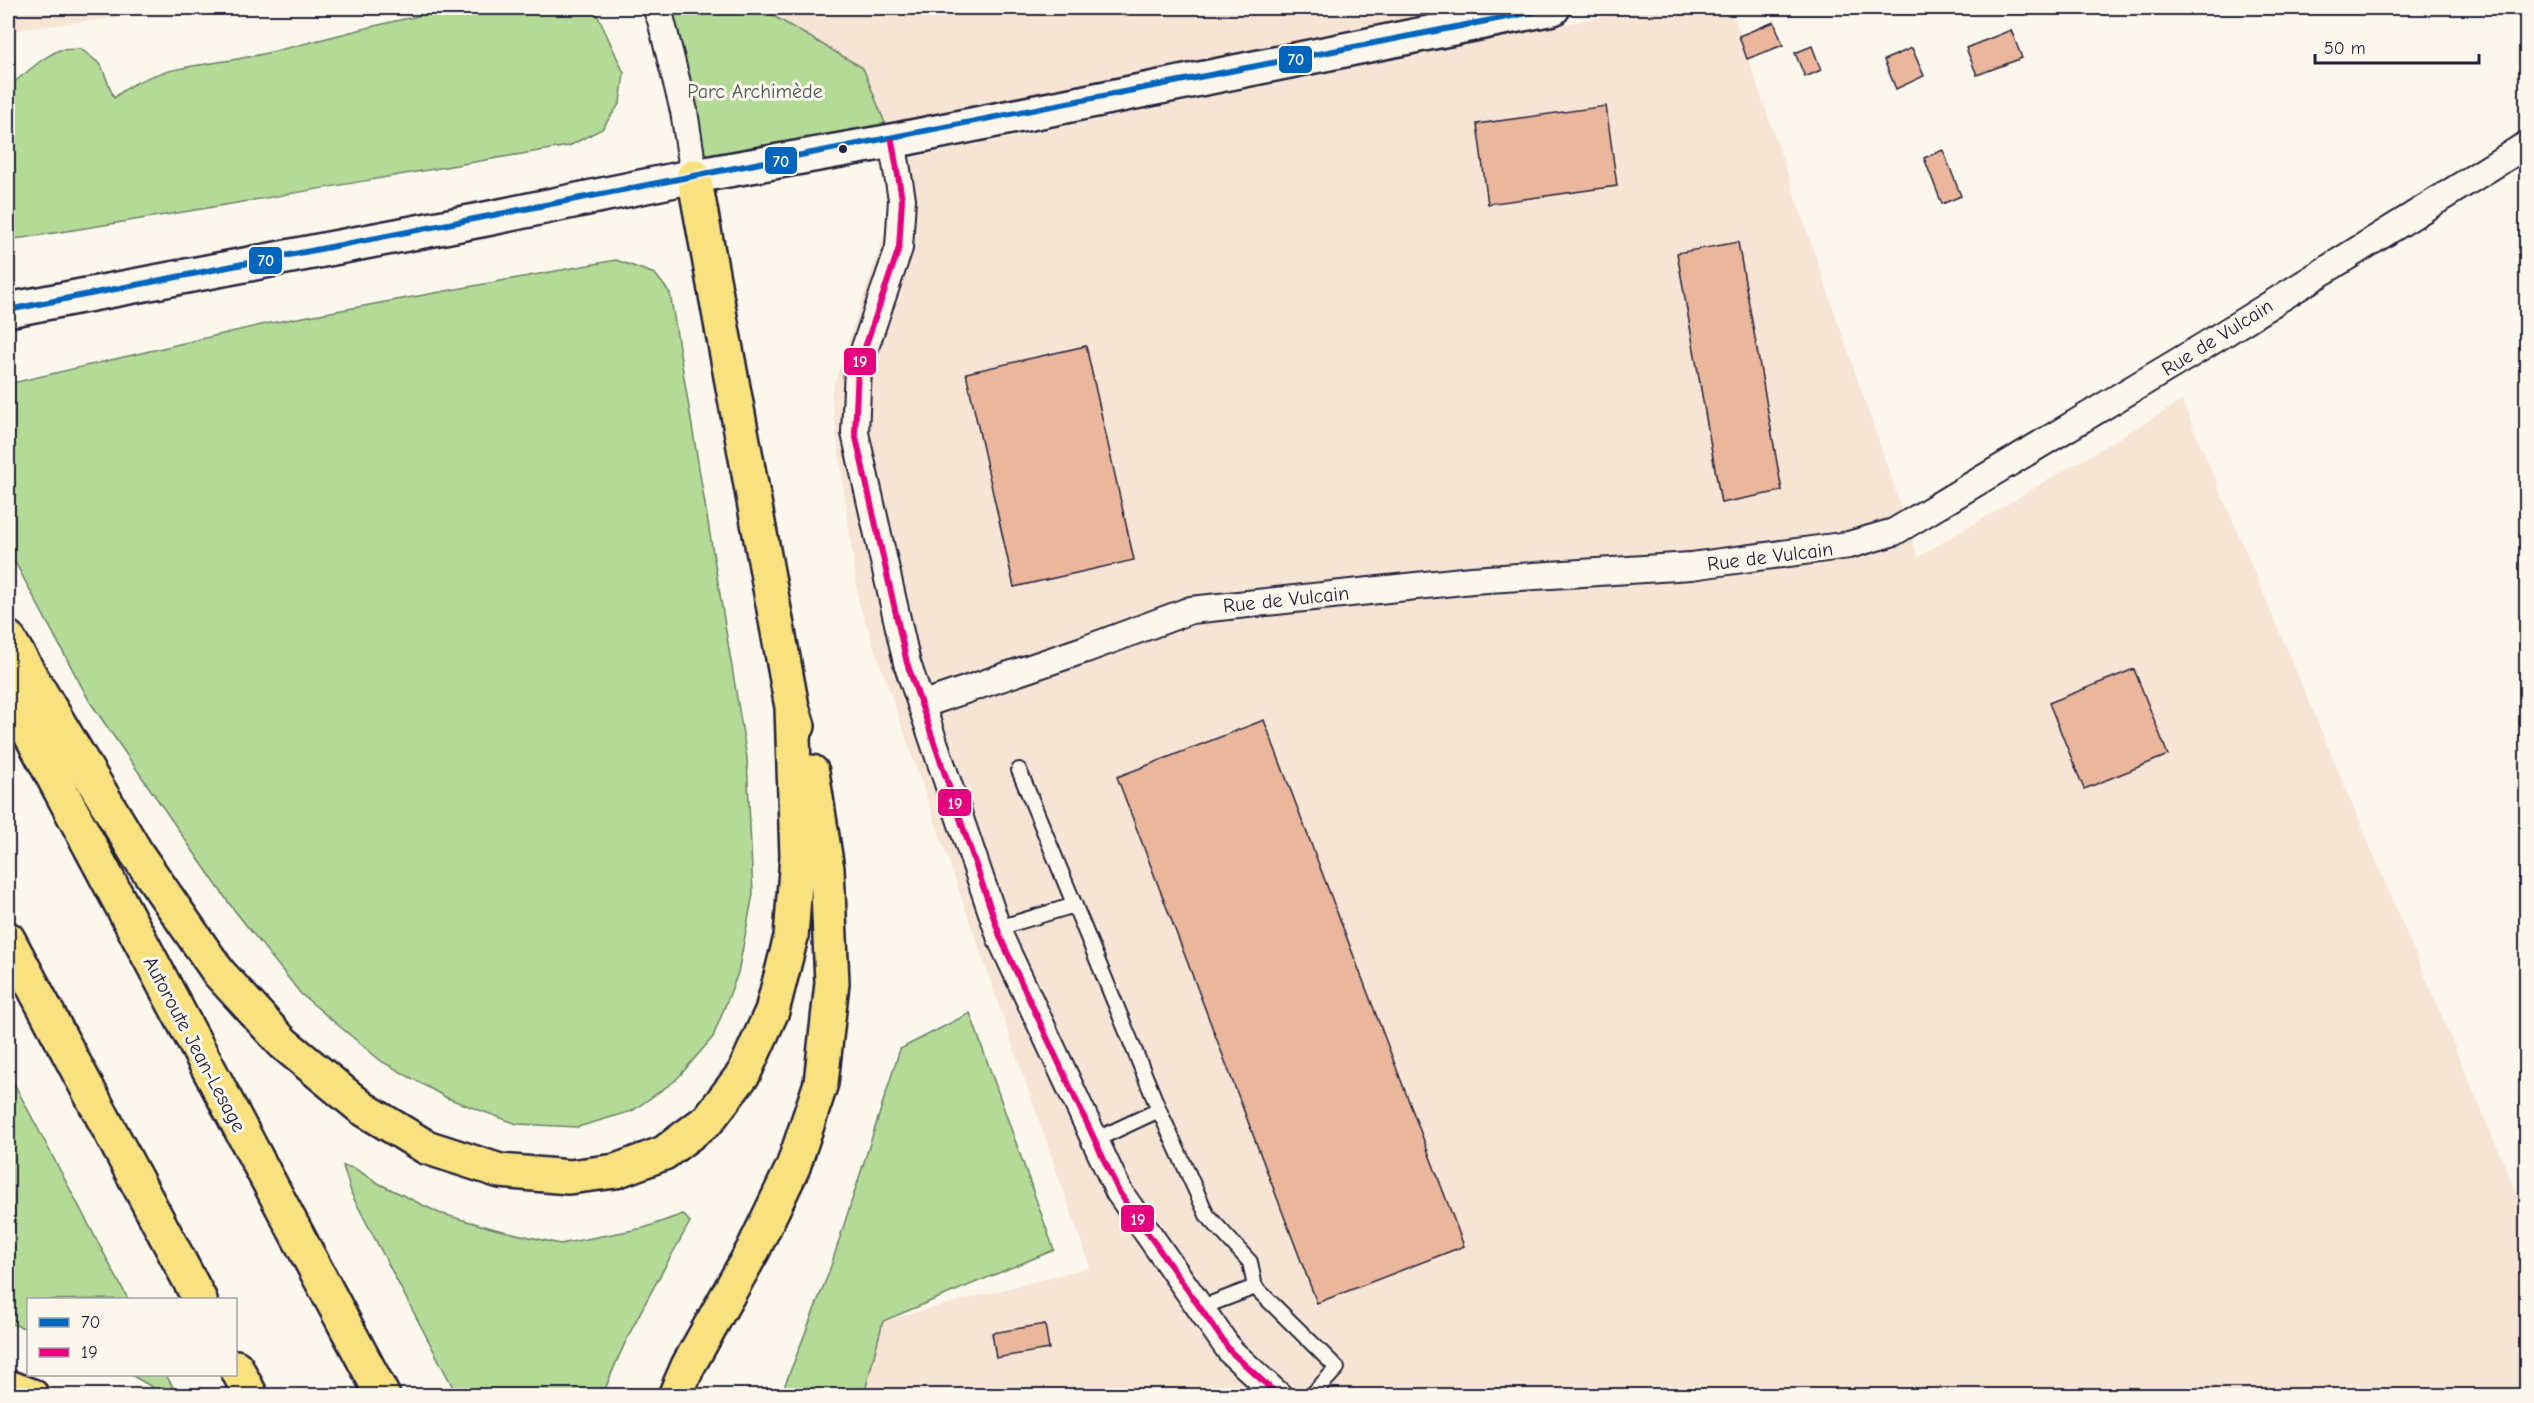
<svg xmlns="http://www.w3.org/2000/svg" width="2534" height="1403" font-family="'Comic Neue',sans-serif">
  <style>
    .built { fill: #f6e4d4 }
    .green { fill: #b3da96; stroke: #6a7e68; stroke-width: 1.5 }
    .building { fill: #eab69c; stroke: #22223b; stroke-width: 1.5 }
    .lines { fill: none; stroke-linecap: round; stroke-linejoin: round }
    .service-casing { stroke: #22223b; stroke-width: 18 }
    .minor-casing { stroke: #22223b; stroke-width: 30 }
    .tertiary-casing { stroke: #22223b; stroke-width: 38 }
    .secondary-casing { stroke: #22223b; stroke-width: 38 }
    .motorway-casing { stroke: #22223b; stroke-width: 38 }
    .service { stroke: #fbf7ec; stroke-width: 14 }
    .minor { stroke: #fbf7ec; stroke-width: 26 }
    .tertiary { stroke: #fbf7ec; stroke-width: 33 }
    .secondary { stroke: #fbf7ec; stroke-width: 33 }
    .motorway { stroke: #fae180; stroke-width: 33 }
    .bus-1-casing { stroke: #fbf7ec; stroke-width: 10 }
    .bus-2-casing { stroke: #fbf7ec; stroke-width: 10 }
    .bus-1 { stroke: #0065bd; stroke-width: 6 }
    .bus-2 { stroke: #e5007d; stroke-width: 6 }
    .bus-dot { fill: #22223b; stroke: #fbf7ec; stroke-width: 2 }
    .labels { text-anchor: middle; stroke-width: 6; stroke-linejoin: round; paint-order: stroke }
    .park-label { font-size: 20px; fill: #4e5956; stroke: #fbf7ec }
    .street-label { font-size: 20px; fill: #22223b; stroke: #fbf7ec }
    .line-badge { stroke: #fbf7ec; stroke-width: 2 }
    .badge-label { font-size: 16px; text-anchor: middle; font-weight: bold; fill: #fff }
  </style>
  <rect width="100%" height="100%" fill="#fbf7ec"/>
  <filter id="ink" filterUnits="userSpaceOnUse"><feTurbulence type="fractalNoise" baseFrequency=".0167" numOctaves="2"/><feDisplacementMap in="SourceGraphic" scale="12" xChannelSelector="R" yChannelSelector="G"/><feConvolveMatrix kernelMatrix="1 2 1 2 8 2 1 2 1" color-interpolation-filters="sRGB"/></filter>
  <g filter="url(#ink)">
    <!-- built -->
    <path class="built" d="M8 8H194L8 31Z
      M760 8H1483L892 141 863 68Z
      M1645 8H1731L1918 557 2182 401 2526 1216V1395H864L883 1321 1090 1267 859 603 831 393 910 158Z"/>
    <!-- green -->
    <path class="green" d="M459 8H592L599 18 624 73 620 103 602 129 569 146C382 177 195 212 8 240V87L43 59 59 50 81 49 101 65 114 98C151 64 211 66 258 55 325 40 391 19 459 8Z
      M656 8H760L863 68 892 141 694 176Z
      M616 260 655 274 670 293 747 758 753 894 738 973 713 1037 676 1080 632 1111 578 1127 517 1124 447 1098 381 1061 301 994 231 906 90 702 8 549V384L265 324Z
      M970 1013 1054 1250 883 1321 864 1395H781L829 1272 900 1049Z
      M8 1072 128 1299 28 1300V1329L8 1323Z
      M343 1166 354 1168 380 1184 439 1213 495 1229 560 1244 644 1228 683 1214 690 1222C659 1278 625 1335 603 1395H457L352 1195Z
      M131 1375H166L173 1387 174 1395H166Z"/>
    <!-- building -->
    <path class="building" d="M1774 22 1783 45 1747 59 1739 36Z
      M2011 30 2022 58 1977 75 1966 48Z
      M1812 46 1821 70 1805 77 1795 53Z
      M1912 48 1924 76 1896 89 1884 60Z
      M1606 106 1617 186 1488 204 1477 124Z
      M1943 150 1961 196 1942 204 1924 158Z
      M1738 242 1782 491 1721 503 1677 253Z
      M1086 346 1134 560 1014 587 966 373Z
      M2134 669 2168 755 2084 789 2049 703Z
      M1264 720 1464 1246 1317 1303 1117 777Z
      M1045 1324 1049 1349 996 1358 992 1333Z"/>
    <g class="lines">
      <!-- service casing -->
      <g class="service-casing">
        <path id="service" d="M1019 770 1159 1110 1207 1215 1250 1262 1255 1287 1337 1368 1311 1396
          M998 928 1075 905
          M1095 1140 1159 1110
          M1200 1308 1255 1287"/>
      </g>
      <!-- minor casing -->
      <g class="minor-casing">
        <path id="minor" d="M656 8 661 20 684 111 694 176
          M892 141 902 199 899 248 858 368 855 433 907 663 1001 939 1119 1192 1231 1352 1279 1396
          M921 705 1086 649 1191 610 1472 580 1691 566 1849 545 1894 532 2204 346 2526 145"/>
      </g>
      <!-- tertiary casing -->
      <g class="tertiary-casing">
        <path id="tertiary" d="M694 176 892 141 1553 8"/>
      </g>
      <!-- secondary casing -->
      <g class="secondary-casing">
        <path id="secondary" d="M8 310 486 219 694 176"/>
      </g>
      <!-- motorway casing -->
      <g class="motorway-casing">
        <path id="motorway" d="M694 176 792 707 798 726
          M8 638 137 854 219 973 283 1043 362 1108 426 1147 500 1171 569 1177 616 1171 664 1153 708 1120 744 1073 772 1011 791 937 797 856 792 707
          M8 692 383 1396
          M8 939 200 1300
          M236 1367 251 1396
          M8 1387 32 1396
          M675 1396 688 1366 753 1250 793 1167 821 1083 832 983 827 869 812 772"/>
      </g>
      <!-- service -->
      <use href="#service" class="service"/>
      <!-- minor -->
      <use href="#minor" class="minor"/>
      <!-- tertiary -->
      <use href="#tertiary" class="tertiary"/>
      <!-- secondary -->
      <use href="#secondary" class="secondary"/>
      <!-- motorway -->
      <use href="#motorway" class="motorway"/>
      <!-- bus-1 casing -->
      <g class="bus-1-casing">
        <path id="bus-1" d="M8 310C523 212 1038 111 1553 8"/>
      </g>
      <!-- bus-2 casing -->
      <g class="bus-2-casing">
        <path id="bus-2" d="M892 141 902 199 899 248 858 368 855 433 907 663 1001 939 1119 1192 1231 1352 1279 1396"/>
      </g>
      <!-- bus-1 -->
      <use href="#bus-1" class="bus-1"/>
      <!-- bus-2 -->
      <use href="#bus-2" class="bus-2"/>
    </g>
  </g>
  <!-- markers -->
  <circle class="bus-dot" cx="843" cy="149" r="5"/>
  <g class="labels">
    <!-- park labels -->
    <g class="park-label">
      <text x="755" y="98">Parc Archimède</text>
    </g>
    <!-- street labels -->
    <g class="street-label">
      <text transform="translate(2217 337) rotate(-32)" y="7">Rue de Vulcain</text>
      <text transform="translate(1770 556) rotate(-7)" y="7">Rue de Vulcain</text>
      <text transform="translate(1286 599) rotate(-6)" y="7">Rue de Vulcain</text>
      <text transform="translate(195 1044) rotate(62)" y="7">Autoroute Jean-Lesage</text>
    </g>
  </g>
  <g class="line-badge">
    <rect x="1278" y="45" width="35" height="29" rx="6" fill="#0065bd"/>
    <rect x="764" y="146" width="34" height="29" rx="6" fill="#0065bd"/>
    <rect x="248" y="246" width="35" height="29" rx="6" fill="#0065bd"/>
    <rect x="843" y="347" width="34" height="29" rx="6" fill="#e5007d"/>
    <rect x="937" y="788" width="35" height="29" rx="6" fill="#e5007d"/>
    <rect x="1120" y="1204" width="35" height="29" rx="6" fill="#e5007d"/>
  </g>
  <g class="badge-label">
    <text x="1296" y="65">70</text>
    <text x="781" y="167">70</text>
    <text x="266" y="266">70</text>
    <text x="860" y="367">19</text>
    <text x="955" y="809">19</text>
    <text x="1138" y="1225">19</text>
  </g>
  <!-- margin -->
  <rect width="2534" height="1403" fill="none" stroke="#fbf7ec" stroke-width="30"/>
  <rect x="15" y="15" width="2504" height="1373" fill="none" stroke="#22223b" stroke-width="2" filter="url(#ink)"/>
  <!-- legend -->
  <rect x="27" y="1298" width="210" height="78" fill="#fbf7ec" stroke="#a4a2a5" stroke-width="1.5"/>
  <rect x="39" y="1318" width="30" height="9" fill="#0065bd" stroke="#a4a2a5" stroke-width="1.5"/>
  <text x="81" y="1328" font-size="18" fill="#22223b">70</text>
  <rect x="39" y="1348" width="30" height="9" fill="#e5007d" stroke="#a4a2a5" stroke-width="1.5"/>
  <text x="81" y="1358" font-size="18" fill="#22223b">19</text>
  <!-- scale -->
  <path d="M2315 54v9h164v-9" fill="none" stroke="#22223b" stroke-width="3"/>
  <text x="2324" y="54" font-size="18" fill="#22223b" stroke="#fbf7ec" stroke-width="4.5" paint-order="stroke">50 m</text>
</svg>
